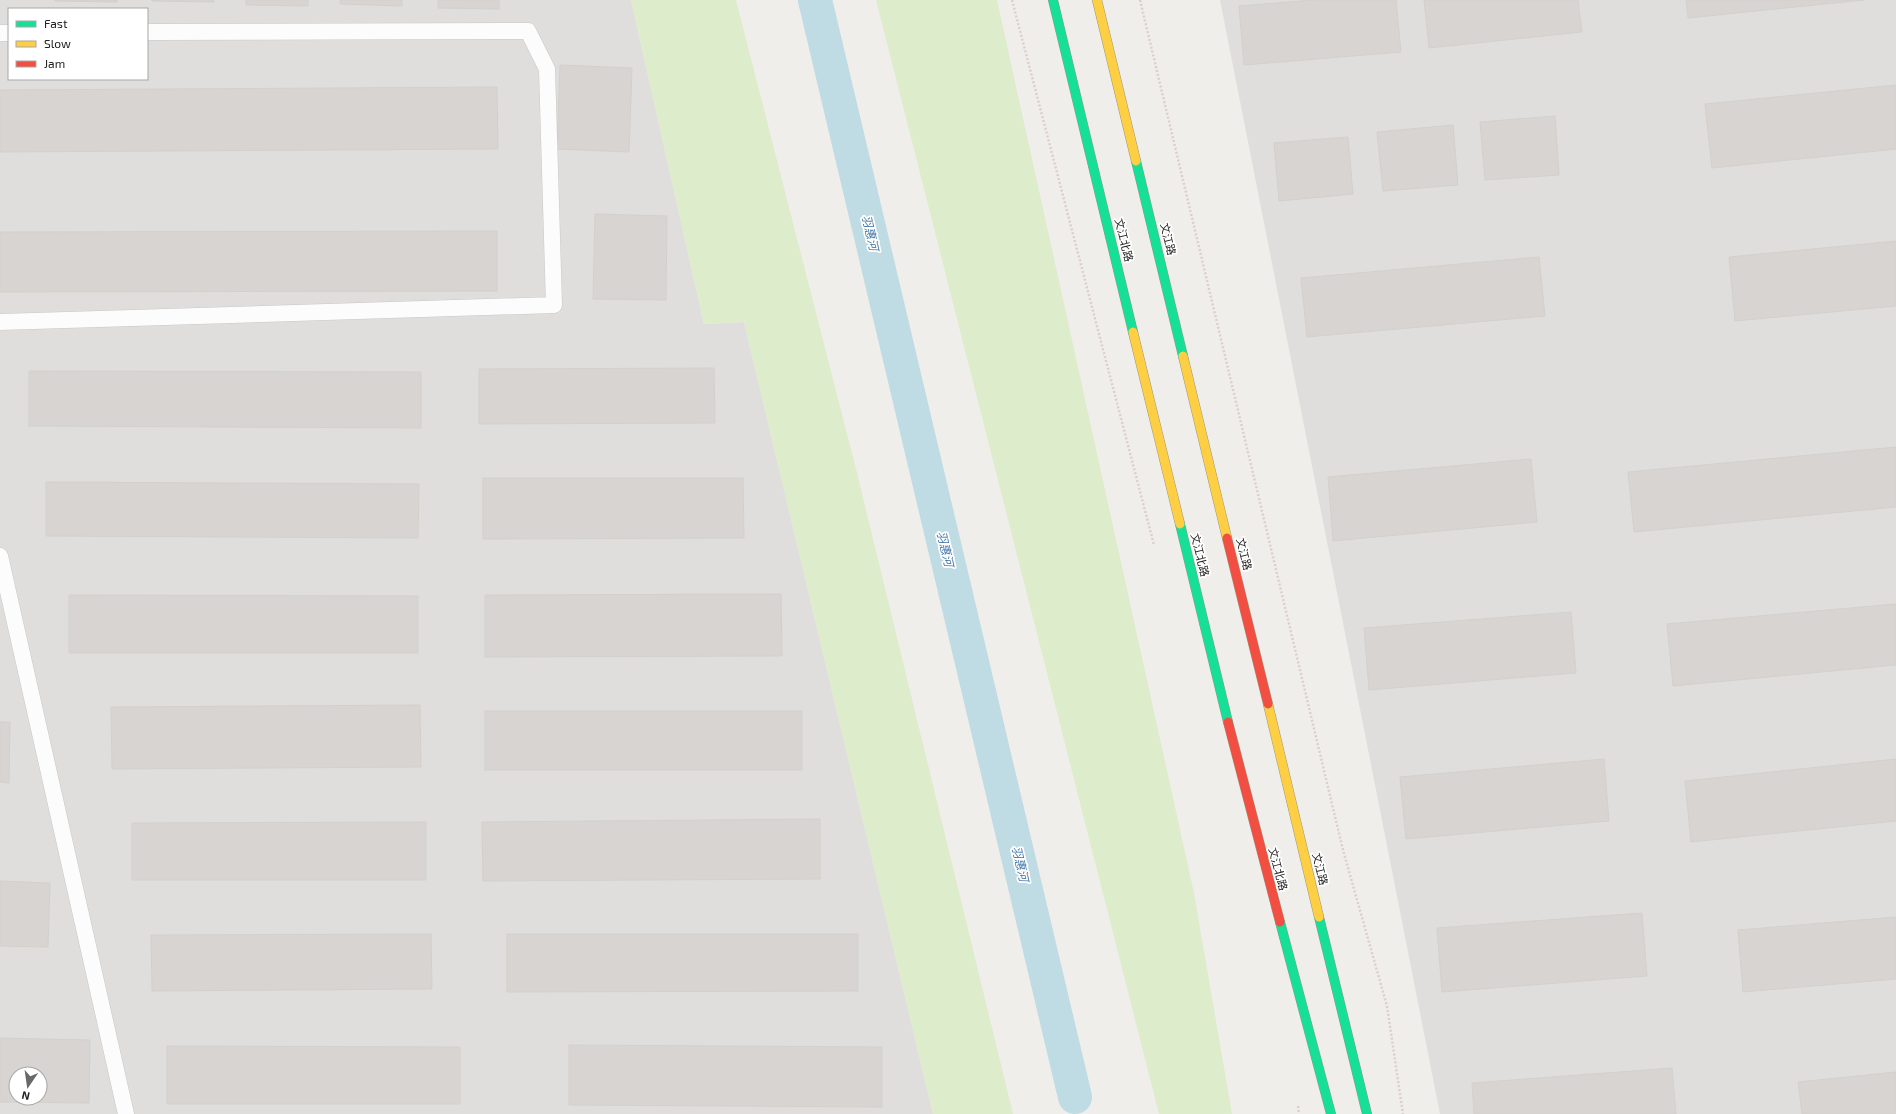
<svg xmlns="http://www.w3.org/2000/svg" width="1896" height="1114" font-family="'Exo 2','Noto Sans SC',sans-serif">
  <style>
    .residential { fill: #dfdedc; fill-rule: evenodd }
    .grass { fill: #ddeccb }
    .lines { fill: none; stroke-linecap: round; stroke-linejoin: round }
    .canal { stroke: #bfdbe3; stroke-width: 34 }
    .building { fill: #d7d4d2; stroke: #d3d0cc; fill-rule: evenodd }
    .lane-casing { stroke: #c9c8c7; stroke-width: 17 }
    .fast-casing { stroke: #999a82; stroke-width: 10 }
    .slow-casing { stroke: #999a82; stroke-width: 10 }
    .jam-casing { stroke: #999a82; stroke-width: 10 }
    .path { stroke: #dccecd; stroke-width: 2.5; stroke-dasharray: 2 2; stroke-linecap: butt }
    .lane { stroke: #fdfcfc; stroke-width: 16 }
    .fast { stroke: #16e098; stroke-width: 9 }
    .slow { stroke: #ffcf43; stroke-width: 9 }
    .jam { stroke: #f24e42; stroke-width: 9 }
    .labels { text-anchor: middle; stroke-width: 3.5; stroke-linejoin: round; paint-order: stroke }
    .street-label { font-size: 11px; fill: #222; stroke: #fff }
    .water-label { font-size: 12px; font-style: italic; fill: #4a7aab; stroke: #fff }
  </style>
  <rect width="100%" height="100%" fill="#f0eeeb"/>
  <!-- residential -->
  <path class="residential" d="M0 0H631L704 324 744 322 933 1114H0ZM9 9H147V79H9ZM16 1074H40V1098H16Z
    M1220 0H1896V1114H1440Z"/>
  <!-- grass -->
  <path class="grass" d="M631 0H736L857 473 1013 1114H933L744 322 704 324Z
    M876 0H997L1194 893 1232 1114H1159Z"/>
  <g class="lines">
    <!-- canal -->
    <path class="canal" d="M815 0 1075 1097"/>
  </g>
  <!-- building -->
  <path class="building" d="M55 0H117V2L55 1Z
    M152 0H214V2L152 1Z
    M246 0H308V6L246 5Z
    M340 0H402V6L340 4Z
    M438 0H499V9L438 8Z
    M1313 0H1396L1401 52 1244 65 1239 6Z
    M1424 0H1578L1582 32 1429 48Z
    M1686 0H1864L1688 18Z
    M560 65 632 68 629 152 557 149Z
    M1896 85V149L1712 168 1705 104Z
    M497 87 498 149 0 152V90Z
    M1555 116 1559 175 1485 180 1480 122Z
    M1453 125 1458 185 1383 191 1377 132Z
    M1348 137 1353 194 1279 201 1274 143Z
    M595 214 667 216 666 300 593 299Z
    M497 231V291L0 292V232Z
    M1896 241V306L1735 321 1729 257Z
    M1539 257 1545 316 1307 337 1301 278Z
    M714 368 715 423 479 424V369Z
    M29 371 421 372V428L29 426Z
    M1896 447V507L1634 532 1628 472Z
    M1531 459 1537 522 1333 541 1328 477Z
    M483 478H743L744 538 483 539Z
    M46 482 419 484 418 538 46 536Z
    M781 594 782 656 485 657V595Z
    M69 595 418 596V653H69Z
    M1896 604V665L1673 686 1667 624Z
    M1571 612 1576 673 1369 690 1364 628Z
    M420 705 421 767 112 769 111 707Z
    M485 711H802V770H485Z
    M0 722H10L9 783 0 782Z
    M1604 759 1609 821 1406 839 1400 777Z
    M1896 759V821L1691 842 1685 781Z
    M820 819V879L483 881 482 822Z
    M426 822V880H132V823Z
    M0 881 50 883 48 947 0 946Z
    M1642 913 1647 976 1442 992 1437 928Z
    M1896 917V979L1743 992 1738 930Z
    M431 934 432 989 152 991 151 935Z
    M507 934H858V991L507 992Z
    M0 1038 90 1040 89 1103 0 1102ZM16 1074H40V1098H16Z
    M569 1045 882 1047V1107L569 1105Z
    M167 1046 460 1047V1104H167Z
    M1672 1068 1676 1114H1474L1472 1083Z
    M1896 1072V1114H1802L1798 1082Z"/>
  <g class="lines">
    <!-- lane casing -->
    <g class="lane-casing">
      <path id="lane" d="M0 33H9
        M0 322 554 305 547 69 528 31 147 32
        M0 556 126 1114"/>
    </g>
    <!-- fast casing -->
    <g class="fast-casing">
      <path id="fast" d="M1053 0 1133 332
        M1136 161 1183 356
        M1180 524 1228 722
        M1319 917 1367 1114
        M1280 922 1331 1114"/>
    </g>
    <!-- slow casing -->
    <g class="slow-casing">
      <path id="slow" d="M1097 0 1136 161
        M1133 332 1180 524
        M1183 356 1227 538
        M1268 704 1319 917"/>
    </g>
    <!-- jam casing -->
    <g class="jam-casing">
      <path id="jam" d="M1227 538 1268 704
        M1228 722 1280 922"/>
    </g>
    <!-- path -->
    <path class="path" d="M1012 0 1154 545
      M1140 0 1343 850 1387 1006 1403 1114
      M1298 1106 1299 1114"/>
    <!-- lane -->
    <use href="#lane" class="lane"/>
    <!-- fast -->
    <use href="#fast" class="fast"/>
    <!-- slow -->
    <use href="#slow" class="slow"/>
    <!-- jam -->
    <use href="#jam" class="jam"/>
  </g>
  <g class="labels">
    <!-- street labels -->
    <g class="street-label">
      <text transform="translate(1168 239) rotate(76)" y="4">文江路</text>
      <text transform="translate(1124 240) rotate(76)" y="4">文江北路</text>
      <text transform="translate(1244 554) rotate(76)" y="4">文江路</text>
      <text transform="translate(1200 555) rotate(76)" y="4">文江北路</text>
      <text transform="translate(1278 869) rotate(75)" y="4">文江北路</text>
      <text transform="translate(1320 869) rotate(76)" y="4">文江路</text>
    </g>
    <!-- water labels -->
    <g class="water-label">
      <text transform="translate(870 233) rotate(77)" y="4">羽惠河</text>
      <text transform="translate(945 549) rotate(77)" y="4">羽惠河</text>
      <text transform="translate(1020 864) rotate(77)" y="4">羽惠河</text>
    </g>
  </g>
  <!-- legend -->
  <rect x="8" y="8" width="140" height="72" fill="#ffffff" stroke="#a7a7a7"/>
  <rect x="16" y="21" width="20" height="6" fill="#16e098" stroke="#a7a7a7"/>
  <text x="44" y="28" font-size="12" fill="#222222">Fast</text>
  <rect x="16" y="41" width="20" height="6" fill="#ffcf43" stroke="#a7a7a7"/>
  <text x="44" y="48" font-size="12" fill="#222222">Slow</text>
  <rect x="16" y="61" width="20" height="6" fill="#f24e42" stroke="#a7a7a7"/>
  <text x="44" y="68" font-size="12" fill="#222222">Jam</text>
  <!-- north arrow -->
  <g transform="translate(28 1086) rotate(193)"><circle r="19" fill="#ffffff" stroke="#a7a7a7"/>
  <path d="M0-3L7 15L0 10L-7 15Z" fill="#6a6968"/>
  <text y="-6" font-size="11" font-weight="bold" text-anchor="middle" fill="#222222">N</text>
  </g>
</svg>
